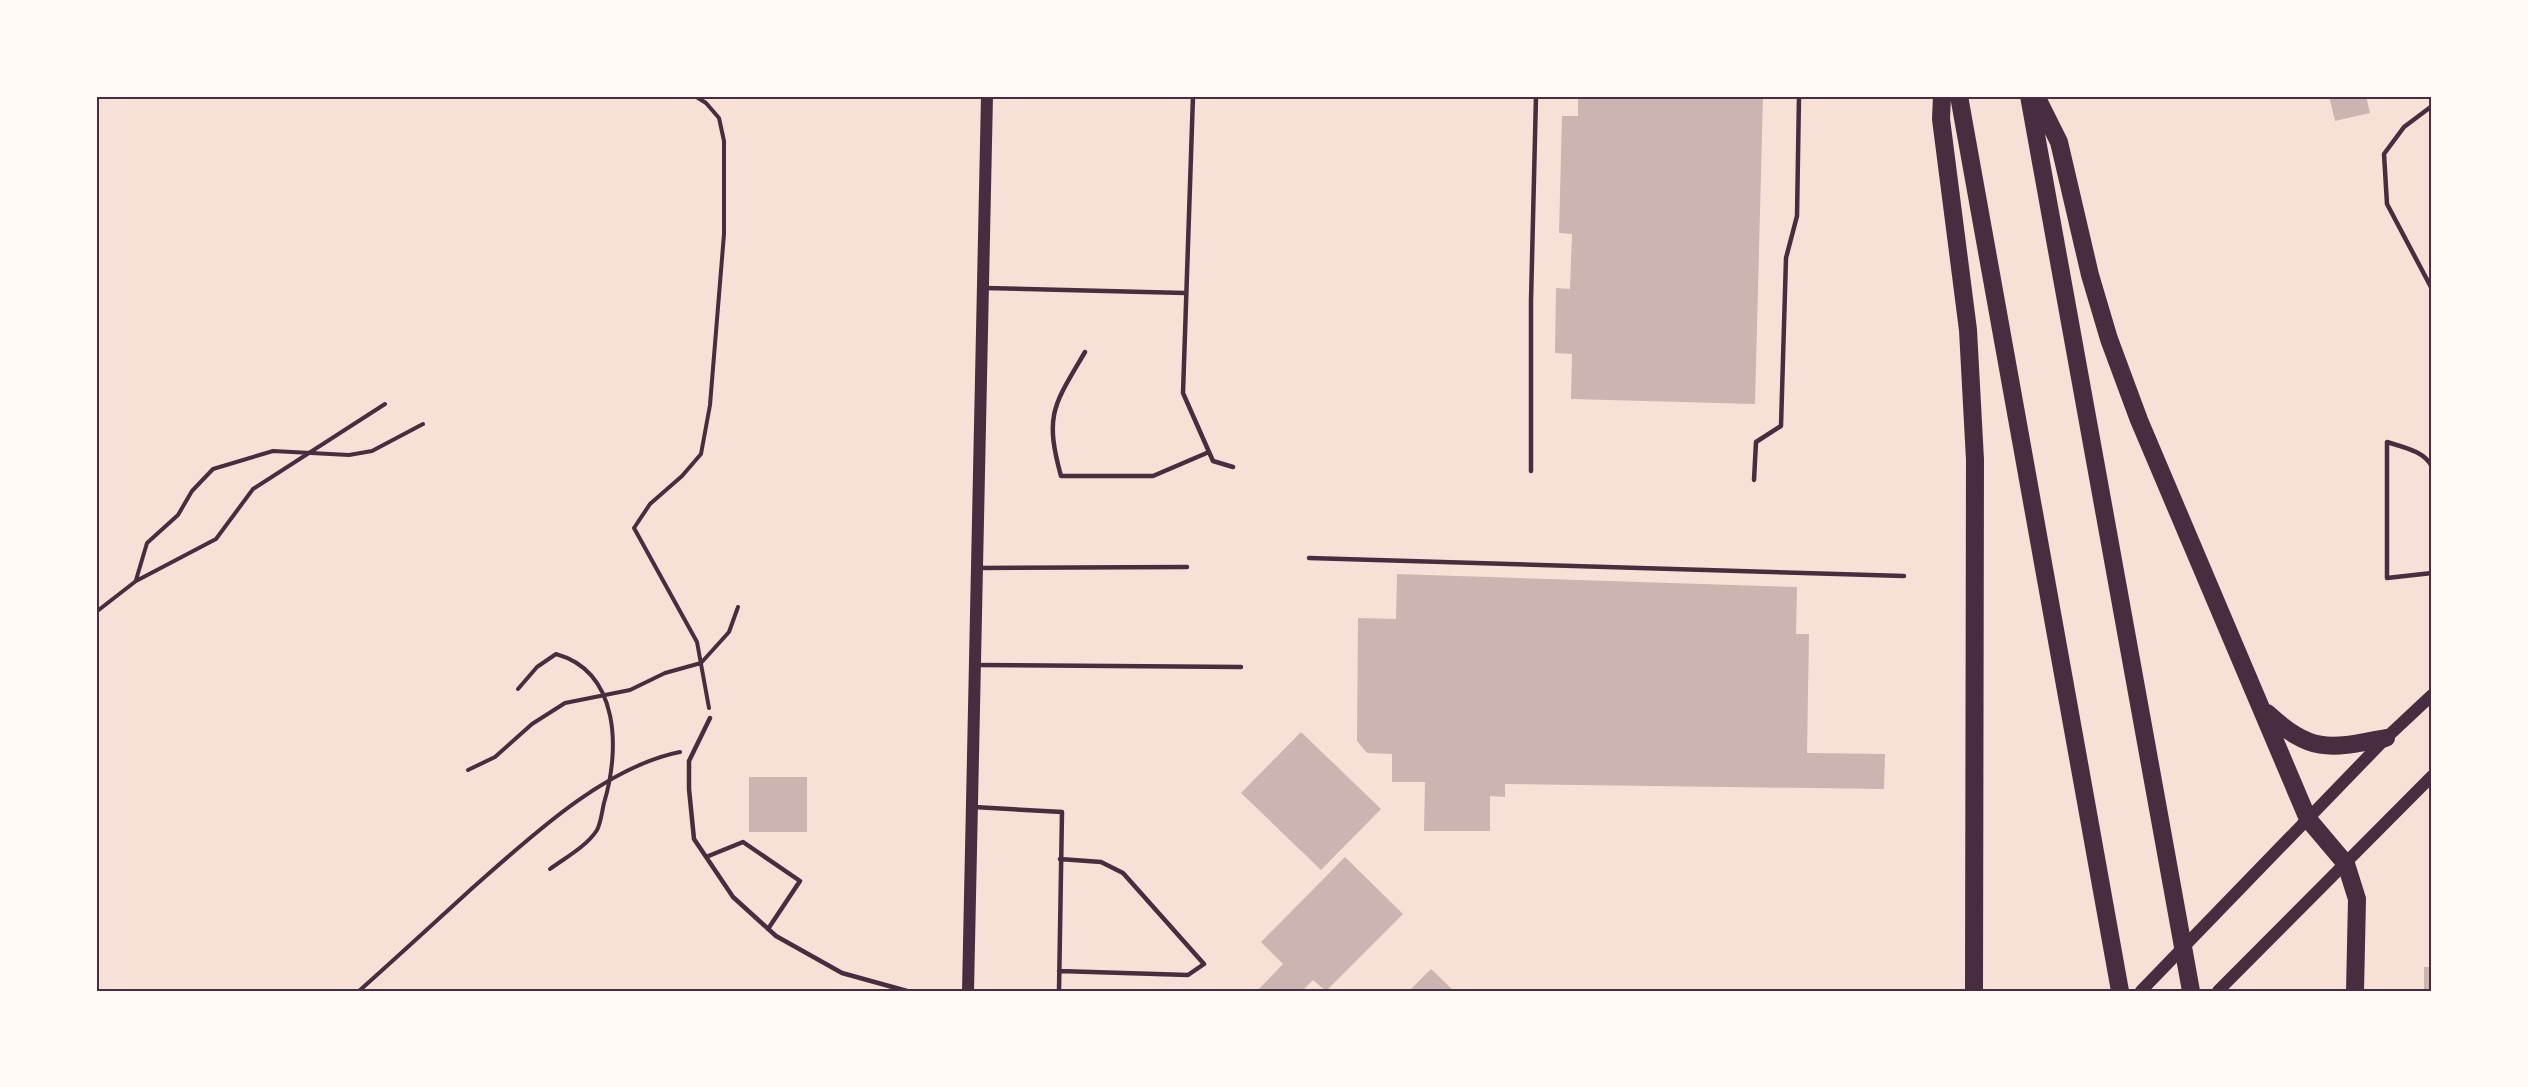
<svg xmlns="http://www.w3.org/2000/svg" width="2528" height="1087" font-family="Poppins,sans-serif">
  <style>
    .building { fill: #ccb4b1 }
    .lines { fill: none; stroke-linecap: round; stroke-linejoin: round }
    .path { stroke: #4a2c40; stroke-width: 4 }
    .service { stroke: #4a2c40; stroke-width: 4.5 }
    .secondary { stroke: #4a2c40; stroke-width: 12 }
    .motorway { stroke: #4a2c40; stroke-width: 18 }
    .neatline { fill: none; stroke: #4a2c40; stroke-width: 2 }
  </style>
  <rect width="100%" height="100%" fill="#f7e1d7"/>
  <!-- building -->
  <path class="building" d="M1578 96H1763L1755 404 1571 399 1572 354 1555 353 1556 288 1570 289 1572 234 1559 233 1562 116H1578Z
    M2329 96H2366L2370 113 2335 121Z
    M1397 574 1797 587 1796 634H1809L1807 753 1885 754 1884 789 1505 784V797L1490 796V831H1424L1425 782H1392V754L1367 753 1357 741 1358 618 1396 619Z
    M1301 732 1381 809 1321 870 1241 793Z
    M749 777H807V832H749Z
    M1345 857 1403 914 1326 991 1313 980 1302 991H1257L1283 964 1261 942Z
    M2424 967H2432V991H2424Z
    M1431 969 1454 991H1409Z"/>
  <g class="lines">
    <!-- path -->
    <path class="path" d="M695 96 706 103 719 118 724 141V234L710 405 701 454 682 476 650 504 634 528 697 642 709 708
      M136 580 147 543 178 515 192 491 213 469 273 451 349 455 372 451 423 424
      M96 612 136 581 216 539 253 489 385 404
      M518 689 537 667 556 654C620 672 620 750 604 803 602 811 601 823 597 830 587 846 565 858 550 869
      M468 770 495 757 532 724 565 703 630 690 665 673 701 663 729 632 738 607
      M359 991C396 958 432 925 468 892 526 841 603 767 680 752"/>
    <!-- service -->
    <path class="service" d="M1193 96 1183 393 1213 461 1233 467
      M2432 106 2404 127 2384 154 2387 204 2432 289
      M984 288 1185 293
      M1085 352C1054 405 1044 414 1061 476H1153L1209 452
      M2432 467C2425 451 2402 447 2387 442V578L2432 573
      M1531 471V301L1536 96
      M1754 480 1756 442 1781 426 1786 258 1797 216 1799 96
      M1309 558 1904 576
      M978 568 1187 567
      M975 665 1241 667
      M710 718 689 761V789L694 839 733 897 776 936 842 973 907 991
      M974 807 1062 812 1059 991
      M706 857 743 842 800 881 768 929
      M1059 971 1188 975 1204 964 1123 873 1101 862 1060 859"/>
    <!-- secondary -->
    <path class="secondary" d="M968 991 987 96
      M2141 991 2386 738 2432 695
      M2218 991 2432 776"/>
    <!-- motorway -->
    <path class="motorway" d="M1942 96 1941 119 1968 330 1975 460 1974 991
      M1959 96 2120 991
      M2029 96 2191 991
      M2036 96 2059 142 2090 275 2109 339 2139 420 2308 819 2346 864 2357 899 2355 991
      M2267 713C2312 754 2329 749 2386 738"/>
  </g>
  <!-- border -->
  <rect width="2528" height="1087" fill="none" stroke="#fffaf5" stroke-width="195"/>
  <rect x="98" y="98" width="2332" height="892" class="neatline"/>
</svg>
